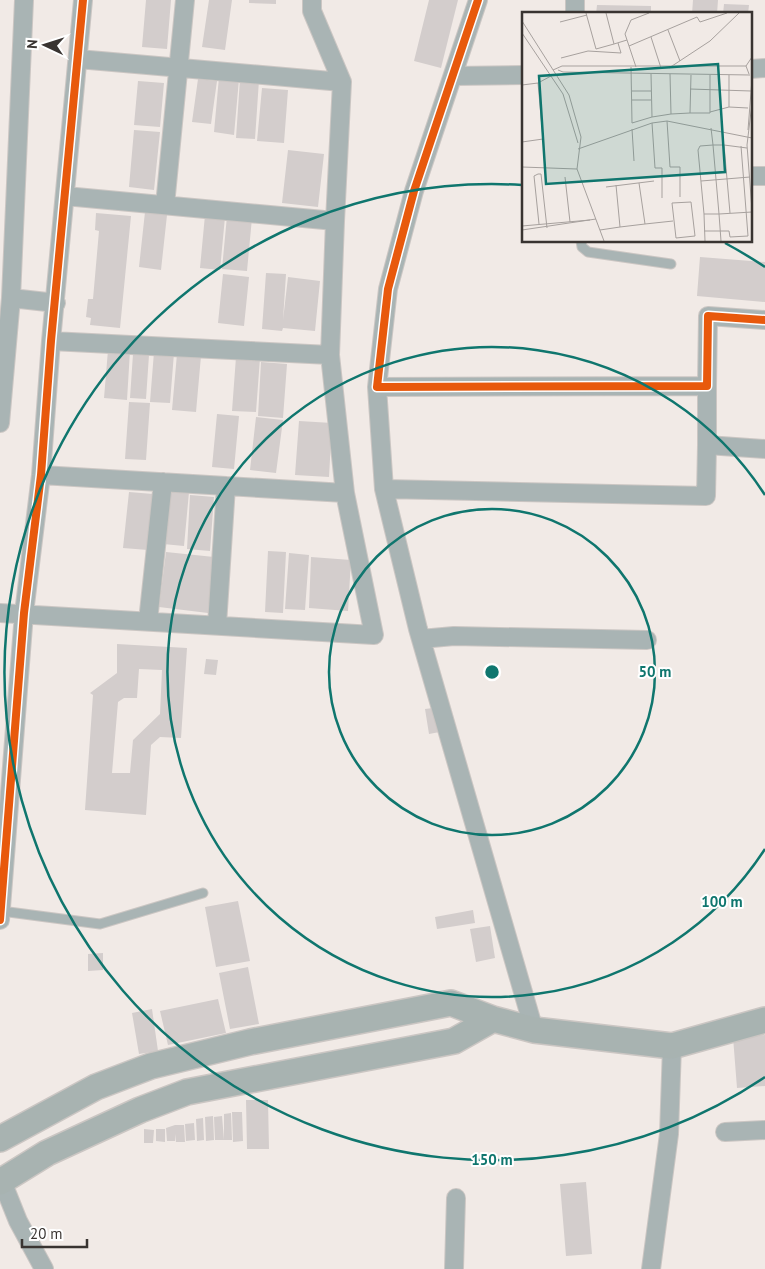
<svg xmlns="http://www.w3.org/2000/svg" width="765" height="1269" font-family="'PT Sans',sans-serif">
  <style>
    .building { fill: #d3cdcc; fill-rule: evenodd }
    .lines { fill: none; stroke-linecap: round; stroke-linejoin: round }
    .lane-casing { stroke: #cbc6c3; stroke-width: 11 }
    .street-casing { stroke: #cbc6c3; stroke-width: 20 }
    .secondary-casing { stroke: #cbc6c3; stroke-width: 28 }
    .lane { stroke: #a9b4b4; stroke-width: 9 }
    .street { stroke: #a9b4b4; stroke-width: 18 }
    .secondary { stroke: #a8b3b1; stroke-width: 25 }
    .cycleway-casing { stroke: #fff; stroke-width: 11 }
    .cycleway { stroke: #e8590c; stroke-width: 8 }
    .ring { fill: none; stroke: #0f766e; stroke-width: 2.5 }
    .inset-road { fill: none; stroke: #a7a19e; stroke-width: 1 }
    .view { fill: #0f766e; fill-opacity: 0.15; stroke: #0f766e; stroke-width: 2.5 }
    .inset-edge { fill: none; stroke: #393431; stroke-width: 2.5 }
    .centre { fill: #0f766e; stroke: #fff; stroke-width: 2.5 }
    .ring-label { font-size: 15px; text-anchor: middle; font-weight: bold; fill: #0f766e; stroke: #fff; stroke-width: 4; stroke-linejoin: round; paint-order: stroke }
  </style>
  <rect width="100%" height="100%" fill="#f1eae6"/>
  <!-- building -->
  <path class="building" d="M146 0H171L167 49 142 47Z
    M209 0H232L225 50 202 47Z
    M249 0H276V4L249 3Z
    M429 0H458L441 68 414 61Z
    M693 0H718L717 14H692Z
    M724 4 749 5 748 14H723Z
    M597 5 651 6V14H596Z
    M219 77 239 79 234 135 214 132Z
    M198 79 217 81 211 124 192 122Z
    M240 79 259 80 255 139 236 138Z
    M138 81 164 83 160 127 134 125Z
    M262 88 288 90 284 143 257 141Z
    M134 130 160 132 154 190 129 187Z
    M288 150 324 154 318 207 282 203Z
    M145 212 167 215 161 270 139 267Z
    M96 213 131 216 120 328 90 325 91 318 86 317 88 299H93L99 231 95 230Z
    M205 215 225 217 220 270 200 268Z
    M227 216 252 218 247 271 222 269Z
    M700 257 765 262V302L697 296Z
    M266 273 286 274 283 320 288 277 320 281 315 331 283 328 282 331 262 329Z
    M223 274 249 277 244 326 218 323Z
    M108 350 130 351 127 400 104 398Z
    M154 352 174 353 170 403 150 402Z
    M133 354 149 355 146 399 130 398Z
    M177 354 201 356 196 412 172 410Z
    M236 357 260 358 256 412 232 411Z
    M261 362 287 364 283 418 258 416Z
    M129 402 150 403 146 460 125 459Z
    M217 414 239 416 234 469 212 467Z
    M256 417 283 420 276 473 250 470Z
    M299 421 332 423 329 477 295 475Z
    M168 490 189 492 184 546 163 544Z
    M129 492 153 494 148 550 123 548Z
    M190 495 214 497 210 551 187 549Z
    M268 551 286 552 283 613 265 612Z
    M166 552 214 557 208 613 159 607Z
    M289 553 309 555 305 610 285 609Z
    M311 557 351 560 348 611 309 608Z
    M117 644 187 648 181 738 160 737 151 745 146 815 85 810 93 695 90 693 117 673ZM139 669 162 670 160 714 133 740 130 773H112L118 702 124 698H137Z
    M206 659 218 660 216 675 204 674Z
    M441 707 445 731 429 734 425 709Z
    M238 901 250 961 216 967 205 907Z
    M473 910 475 923 437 929 435 917Z
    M490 926 495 958 476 962 470 929Z
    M103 953V970L88 971V954Z
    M248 967 259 1024 230 1029 219 973Z
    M218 999 226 1033 168 1045 160 1011Z
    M152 1009 158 1051 139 1054 132 1013Z
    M765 1035V1086L737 1088 733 1037Z
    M246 1100H268L269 1149H247Z
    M232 1112H242L243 1141 233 1142Z
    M231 1113 232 1140H224V1114Z
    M213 1116 214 1140 206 1141 205 1117Z
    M222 1116 224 1140H215L214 1117Z
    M203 1118 204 1140 197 1141 196 1119Z
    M194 1123 195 1140 186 1141 185 1124Z
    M175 1125H184L185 1142H176L175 1134V1141H167L166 1128Z
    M144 1129 154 1130 153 1143H144Z
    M156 1129H165V1142L156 1141Z
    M586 1182 592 1254 566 1256 560 1184Z"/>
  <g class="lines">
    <!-- lane casing -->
    <g class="lane-casing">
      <path id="lane" d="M581 241 582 247 588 252 671 264
        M1 911 100 924 203 893"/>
    </g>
    <!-- street casing -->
    <g class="street-casing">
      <path id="street" d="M312 0V11L342 82
        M478 0 414 191 388 289 377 387 707 386 708 316 765 320
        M575 14V0
        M78 59 342 82 335 221
        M751 69 765 68
        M454 76 524 75
        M751 176H765
        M165 205 185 0
        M11 298 56 303
        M51 341 330 355 335 221 65 196
        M330 355 345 493
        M377 387 384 489 706 496 707 445 765 449
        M0 423 11 298 24 0
        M707 445V386
        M384 489 418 629 534 1030
        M0 613 374 635 345 493 41 475
        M148 621 163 482
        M217 625 226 486
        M421 639 454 636 647 640
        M0 920 24 613 41 475 51 341 83 0
        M725 1132 765 1130
        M2 1181 18 1221 44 1269
        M454 1269 456 1198
        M651 1269 669 1134 672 1046"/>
    </g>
    <!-- secondary casing -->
    <g class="secondary-casing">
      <path id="secondary" d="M0 1139 96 1087 151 1066 250 1042 451 1003 493 1019 534 1030 672 1046 765 1020
        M0 1182 47 1153 140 1110 187 1092 454 1041 493 1019"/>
    </g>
    <!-- lane -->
    <use href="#lane" class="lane"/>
    <!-- street -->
    <use href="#street" class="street"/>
    <!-- secondary -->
    <use href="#secondary" class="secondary"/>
    <!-- cycleway casing -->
    <g class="cycleway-casing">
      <path id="cycleway" d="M478 0 414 191 388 289 377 387 707 386 708 316 765 320
        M0 920 24 613 41 475 51 341 83 0"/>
    </g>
    <!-- cycleway -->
    <use href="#cycleway" class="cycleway"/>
  </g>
  <!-- distance rings -->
  <g class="ring">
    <circle cx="492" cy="672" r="163"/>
    <path d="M765 849A325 325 0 1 1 765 495"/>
    <path d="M765 1077A488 488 0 1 1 522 185M725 243A488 488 0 0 1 765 267"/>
  </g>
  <!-- overview -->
  <g transform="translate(522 12)">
    <rect width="230" height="230" fill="#f1eae6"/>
    <path class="inset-road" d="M64 1 74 37 92 32M84 1 92 32 105 28M0 9 47 83 59 125 55 157 82 229M38 10 65 3M146 18 158 49M0 21 41 82 56 131M129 25 139 56M107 34 103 22 109 8 127 1M66 39 99 41 96 31M39 46 66 39M109 55 110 111 130 105 129 62M114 55 107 34 175 5 178 10 205 1M147 56 188 29 217 1M31 58 40 54H224M36 58 41 60 228 63M148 62 149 102 168 101 169 63M227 62 224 54 230 45M0 73 16 71M168 77 229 79M110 79H129M110 88H129M230 91 225 133 230 198M207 95 226 96M188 100 207 95V63M168 101H188V63M130 105 149 102M189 116 191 133H202L208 201M110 117 112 149M226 118 230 67M0 130 21 127 16 71 29 64M202 133 225 136M56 137 130 111M0 155 55 157M43 165 48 210M179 169 228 165M117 171 123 212 151 209M94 173 98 215 123 212M84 175 132 169M158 185V155H148L145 109 230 126M140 186V156H133L130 111 145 109M169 190 173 224 154 226 150 191ZM182 202 176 138 178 134 191 133 197 202H182L183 229M17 212 12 164 16 162H19L25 216M0 214 68 208M0 218 74 207M78 218 98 215M182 219H207L208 225 226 224 219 134M199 229 197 202 230 200"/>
    <path class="view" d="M196 52 203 160 24 172 17 64Z"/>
    <rect width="230" height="230" class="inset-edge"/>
  </g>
  <circle cx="492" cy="672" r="8" class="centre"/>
  <g class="ring-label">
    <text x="655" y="677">50 m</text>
    <text x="722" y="907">100 m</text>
    <text x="492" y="1165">150 m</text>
  </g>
  <!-- north arrow -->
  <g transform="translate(45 45) rotate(274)" stroke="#ffffff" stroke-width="4" paint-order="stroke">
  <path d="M0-4L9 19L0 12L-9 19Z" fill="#393431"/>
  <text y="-8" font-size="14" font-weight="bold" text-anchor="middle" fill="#393431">N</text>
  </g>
  <!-- scale -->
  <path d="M22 1239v8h65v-8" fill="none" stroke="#393431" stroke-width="2.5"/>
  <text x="30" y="1239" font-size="15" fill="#393431" stroke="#ffffff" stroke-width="4" paint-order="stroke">20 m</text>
</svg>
